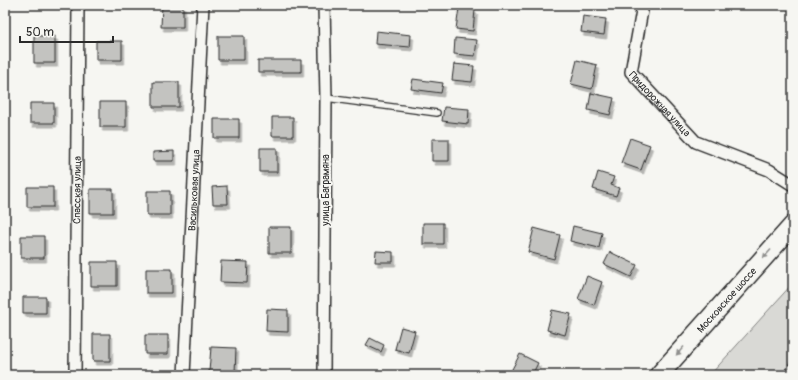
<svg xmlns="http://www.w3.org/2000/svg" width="798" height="380" font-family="Pangolin,sans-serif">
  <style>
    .green { fill: #d9d9d5; stroke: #828280 }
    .building { fill: #c3c3c0; stroke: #2b2b2b; filter: url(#shadow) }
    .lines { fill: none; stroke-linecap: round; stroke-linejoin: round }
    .service-casing { stroke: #2b2b2b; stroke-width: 8 }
    .minor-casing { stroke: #2b2b2b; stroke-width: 14 }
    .primary-casing { stroke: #2b2b2b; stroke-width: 21 }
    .path { stroke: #2b2b2b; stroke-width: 2; stroke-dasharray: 3 3; stroke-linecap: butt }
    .service { stroke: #f6f6f2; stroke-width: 5.5 }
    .minor { stroke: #f6f6f2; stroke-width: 11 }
    .primary { stroke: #f6f6f2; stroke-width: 18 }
    .oneway { fill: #90908e }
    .labels { text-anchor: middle; stroke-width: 4; stroke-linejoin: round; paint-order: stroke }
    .street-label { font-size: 10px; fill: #2b2b2b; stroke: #f6f6f2 }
  </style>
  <defs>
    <filter id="shadow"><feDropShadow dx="2.5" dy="4" stdDeviation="0" flood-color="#0004"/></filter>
  </defs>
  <rect width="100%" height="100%" fill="#f6f6f2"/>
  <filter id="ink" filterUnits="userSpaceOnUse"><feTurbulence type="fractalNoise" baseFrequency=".025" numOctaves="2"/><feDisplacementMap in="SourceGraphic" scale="8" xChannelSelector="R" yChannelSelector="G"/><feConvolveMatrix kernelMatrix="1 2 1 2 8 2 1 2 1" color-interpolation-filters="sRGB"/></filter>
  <g filter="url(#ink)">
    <!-- green -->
    <path class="green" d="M793 283V375H710Z"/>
    <!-- building -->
    <path class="building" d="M162 5H183V27H161Z
      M459 8 475 10 473 31 456 29Z
      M583 16 606 19 604 35 581 32Z
      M376 31 411 35 410 47 375 44Z
      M34 36H55V63H34Z
      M218 36H244V60H218Z
      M455 38 477 40 475 56 454 54Z
      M96 41H122V60H96Z
      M258 60H301V72H258Z
      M577 60 597 65 592 89 571 84Z
      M454 64 474 66 472 82 452 80Z
      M413 79 443 83 441 93 411 89Z
      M153 82H179V107H153Z
      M591 93 614 98 610 115 588 110Z
      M100 102H126V127H100Z
      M30 103H54V123H30Z
      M444 107 469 109 468 124 442 121Z
      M272 117H293V136H272Z
      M214 119H239V138H214Z
      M630 138 650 145 641 170 621 163Z
      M432 139H449V161H432Z
      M260 148H277V172H260Z
      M174 151V161H153V152Z
      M598 172 614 177 611 185 619 188 616 196 593 189Z
      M227 186 228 204H213L212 187Z
      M27 187H53V207H27Z
      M90 189H113V213H90Z
      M147 191H170V215H147Z
      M423 223H443V244H423Z
      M573 226 602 233 599 248 570 241Z
      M269 227H291V253H269Z
      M534 228 560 235 554 259 528 252Z
      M21 236H44V258H21Z
      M376 251 393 252V262H375Z
      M610 252 637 265 631 277 604 264Z
      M221 261 248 262 247 283 220 282Z
      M91 262H117V286H91Z
      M146 269H172V293H146Z
      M587 276 602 282 594 305 578 299Z
      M23 297H46V313H23Z
      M267 309 288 310V332L266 331Z
      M552 310 571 314 565 335 547 330Z
      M401 327 415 331 409 353 395 349Z
      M93 334H110V361H93Z
      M145 335H168V354H145Z
      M370 338 384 345 381 352 366 345Z
      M211 347 236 348 235 373 209 372Z
      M520 354 538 363 532 375H514L510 373Z"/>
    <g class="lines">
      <!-- service casing -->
      <g class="service-casing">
        <path id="service" d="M326 98 437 113"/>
      </g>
      <!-- minor casing -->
      <g class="minor-casing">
        <g id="minor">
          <path d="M324 5 326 98 324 375"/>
          <path id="s1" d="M643 5 631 72 696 142 769 170 793 185"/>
          <path id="s2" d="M75 375 78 5"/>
          <path id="s3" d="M184 375 203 5"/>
        </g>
      </g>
      <!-- primary casing -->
      <g class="primary-casing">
        <g id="primary">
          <path id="s4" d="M659 375 793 225"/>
        </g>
      </g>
      <!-- path -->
      <path class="path" d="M782 375 793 359"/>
      <!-- service -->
      <use href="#service" class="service"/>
      <!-- minor -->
      <use href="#minor" class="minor"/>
      <!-- primary -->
      <use href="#primary" class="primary"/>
    </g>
    <!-- one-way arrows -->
    <defs><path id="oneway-solid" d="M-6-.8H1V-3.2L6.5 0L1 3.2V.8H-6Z"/></defs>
    <g class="oneway">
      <use href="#oneway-solid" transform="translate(767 254) rotate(132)"/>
      <use href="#oneway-solid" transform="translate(680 351) rotate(132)"/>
    </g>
  </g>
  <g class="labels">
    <!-- street labels -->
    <g class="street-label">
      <text dy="4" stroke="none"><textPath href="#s1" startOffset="111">Придорожная улица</textPath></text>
      <text dy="4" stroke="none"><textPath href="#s2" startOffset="185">Спасская улица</textPath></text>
      <text dy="4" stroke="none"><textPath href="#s3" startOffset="185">Васильковая улица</textPath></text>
      <text transform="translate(325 190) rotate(-90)" y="4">улица Баграмяна</text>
      <text dy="4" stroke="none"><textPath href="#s4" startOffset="101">Московское шоссе</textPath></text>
    </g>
  </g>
  <!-- margin -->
  <rect width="798" height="380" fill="none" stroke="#f6f6f2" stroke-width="20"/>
  <rect x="10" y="10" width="778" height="360" fill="none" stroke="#2b2b2b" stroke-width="1.5" filter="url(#ink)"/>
  <!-- scale -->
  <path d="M20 36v6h93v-6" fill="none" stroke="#2b2b2b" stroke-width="2"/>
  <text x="26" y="36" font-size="12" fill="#2b2b2b" stroke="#f6f6f2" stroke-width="3" paint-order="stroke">50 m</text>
</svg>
